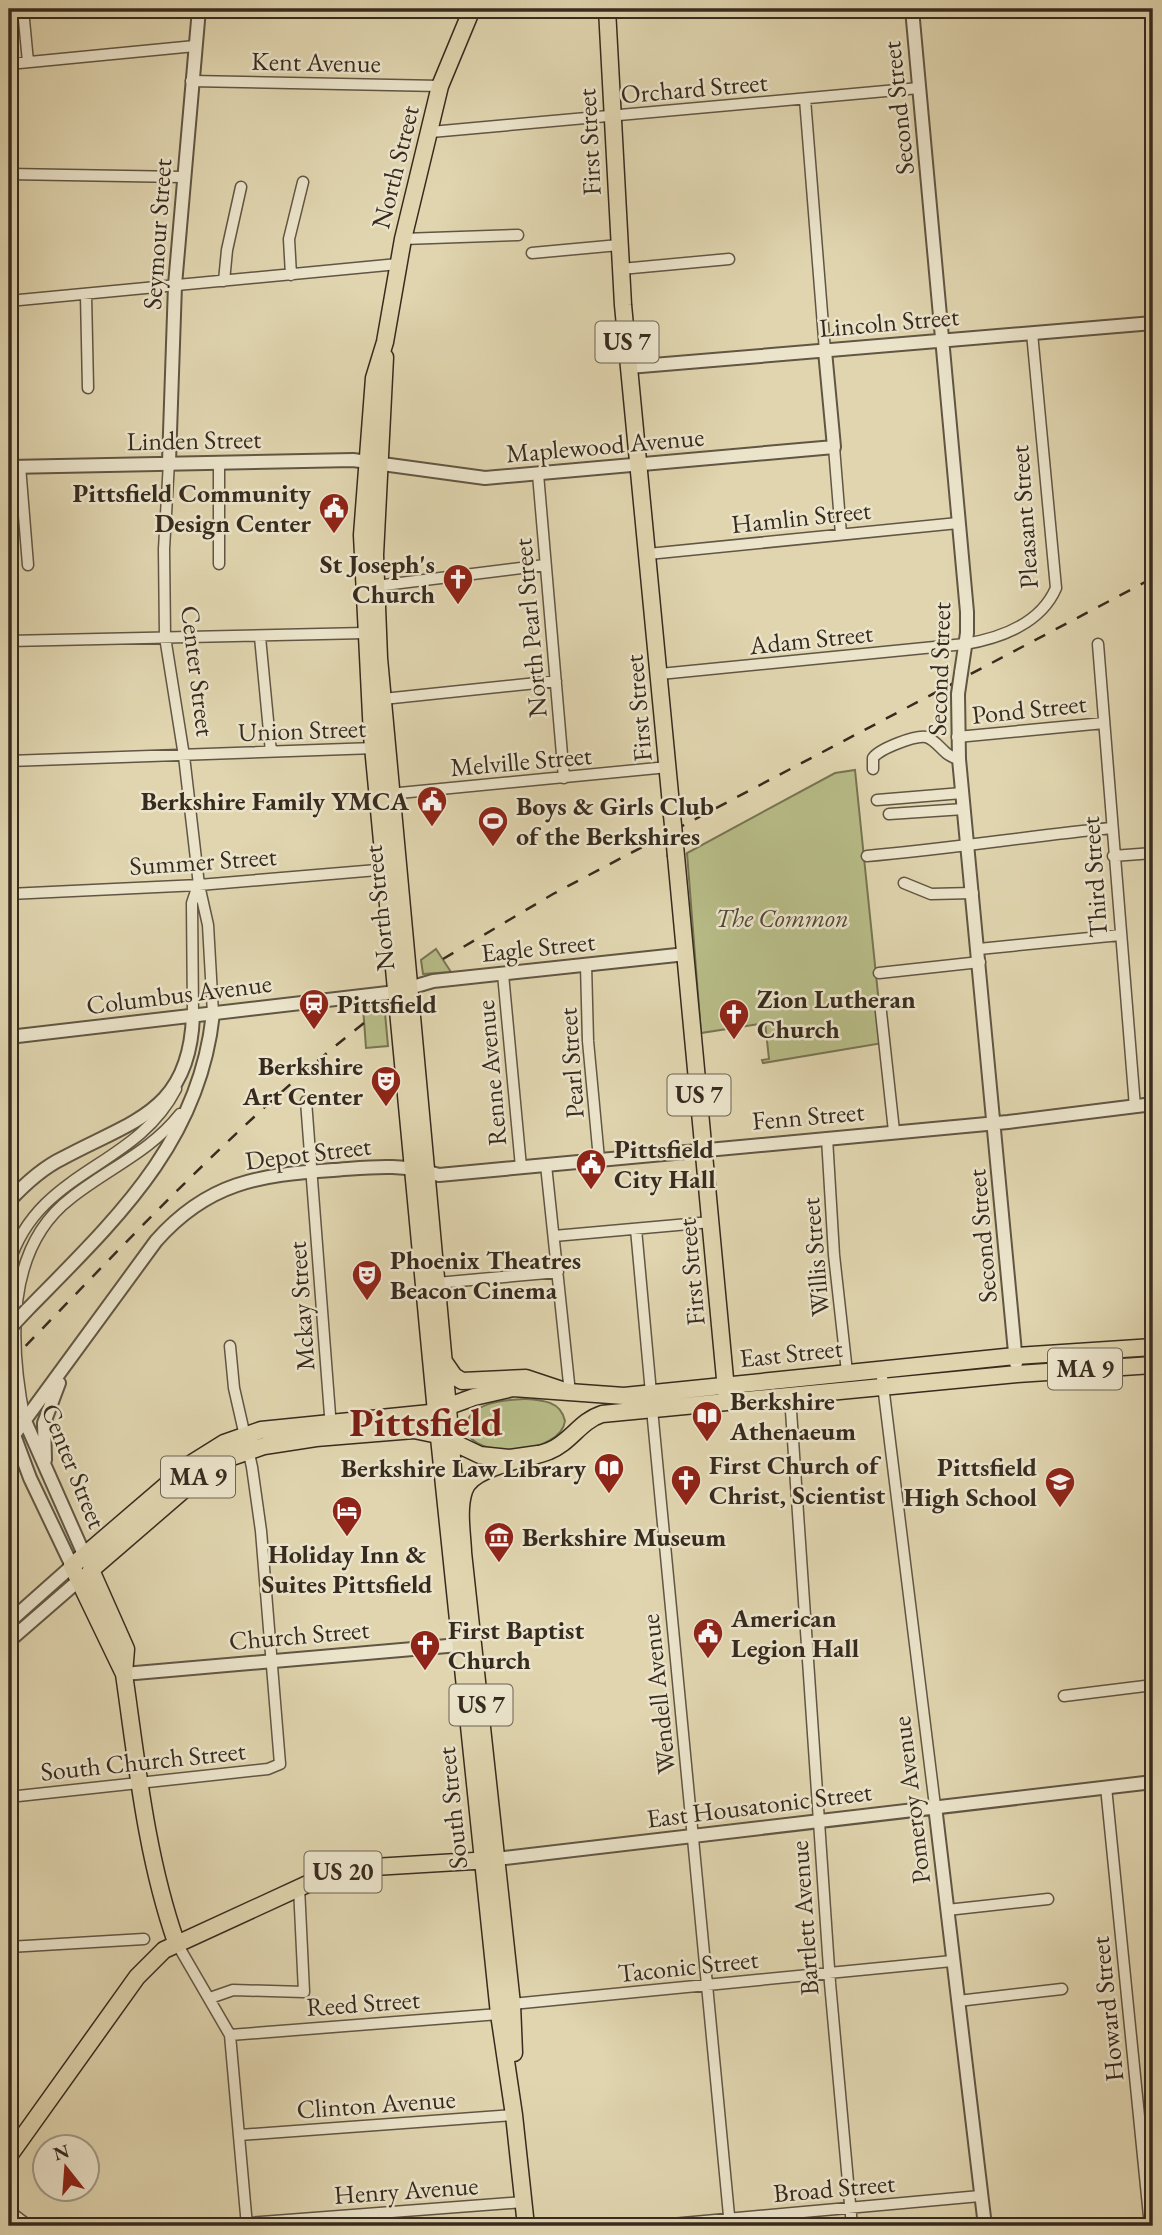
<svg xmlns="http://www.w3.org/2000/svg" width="1162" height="2235" font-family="'EB Garamond',serif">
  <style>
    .green { fill: #b7bc87; stroke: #777453; stroke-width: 2 }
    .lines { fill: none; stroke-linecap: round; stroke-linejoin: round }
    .minor-casing { stroke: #615643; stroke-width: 13 }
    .tertiary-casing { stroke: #615643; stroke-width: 16 }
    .primary-casing { stroke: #372b1f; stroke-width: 19 }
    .trunk-casing { stroke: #372b1f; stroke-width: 19 }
    .minor { stroke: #ebe4cb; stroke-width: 10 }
    .tertiary { stroke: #ebe4cb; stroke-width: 12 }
    .primary { stroke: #e0d5af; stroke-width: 16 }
    .trunk { stroke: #e0d5af; stroke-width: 16 }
    .rail { stroke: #372b1f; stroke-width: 2.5; stroke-dasharray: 12 12; stroke-linecap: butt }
    .tertiary-bridge-casing { stroke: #615643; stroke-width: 16; stroke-linecap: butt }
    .primary-bridge-casing { stroke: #372b1f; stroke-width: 19; stroke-linecap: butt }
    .tertiary-bridge { stroke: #ebe4cb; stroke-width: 12 }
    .primary-bridge { stroke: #e0d5af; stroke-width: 16 }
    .labels { text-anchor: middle; stroke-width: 5; stroke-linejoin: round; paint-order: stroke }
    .shield { fill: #ebe4cb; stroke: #6d6253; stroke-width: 2 }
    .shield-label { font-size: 24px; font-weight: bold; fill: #372b1f }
    .street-label { font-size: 26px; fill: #372b1f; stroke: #ebe4cb }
    .poi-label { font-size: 26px; font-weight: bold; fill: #372b1f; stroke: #ebe4cb; text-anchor: start }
    .park-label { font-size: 26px; font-style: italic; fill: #514834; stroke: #ebe4cb }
    .town-label { font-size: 40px; font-weight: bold; fill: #7a1f14; stroke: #ebe4cb }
  </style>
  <rect width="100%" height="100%" fill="#e0d5af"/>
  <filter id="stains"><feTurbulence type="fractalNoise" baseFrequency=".00286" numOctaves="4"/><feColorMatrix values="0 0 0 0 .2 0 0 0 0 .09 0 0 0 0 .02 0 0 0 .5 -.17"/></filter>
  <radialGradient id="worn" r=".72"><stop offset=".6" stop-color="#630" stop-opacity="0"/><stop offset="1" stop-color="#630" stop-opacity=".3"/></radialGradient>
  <!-- green -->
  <path class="green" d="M855 770 883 1043 763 1063 762 1060 769 1059 765 1023 701 1033 687 853 835 773Z
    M436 949 451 972 423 974 421 960Z
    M376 1006 385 1013 388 1046 366 1048 363 1007Z
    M525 1399C542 1400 561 1401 565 1421 561 1454 473 1462 465 1428 469 1402 504 1400 525 1399Z"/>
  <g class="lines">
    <!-- minor casing -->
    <g class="minor-casing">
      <path id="minor" d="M23 9 28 62
        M1151 9 1153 37
        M9 64 195 46
        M191 81 440 86
        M805 99 825 351
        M431 132 919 88
        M9 174 183 177
        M403 239 518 235
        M532 253 619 245
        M621 269 729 259
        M291 275 289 239 303 182
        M224 281 227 250 241 187
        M86 295 88 388
        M9 301 398 264
        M834 447 841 534
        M169 462 164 549 165 637 184 756 199 885 208 925 213 1013
        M20 466 28 565
        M538 474 564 778
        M648 554 958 523
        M219 564V462
        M376 586 545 565
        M260 637 271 752
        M9 641 365 633
        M1098 644 1135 1107
        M660 674 965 644C1001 638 1041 623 1056 588L1032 333
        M383 699 556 681
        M957 737 1104 723
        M9 761 375 748
        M873 769V758C879 749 915 735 926 737 939 741 944 757 959 759
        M389 794 668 767
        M877 800 962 793
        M889 814 964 809
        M867 856C949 849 1030 836 1111 828
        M1113 856 1153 853
        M904 883 931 894 973 893
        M9 894 199 885 389 869
        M979 949 1120 935
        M586 965 588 1041 599 1159
        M879 973 980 962
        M503 974 521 1167
        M880 1003 894 1131
        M193 1015 192 903 198 885
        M306 1101 331 1428
        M827 1138 834 1255 847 1372
        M546 1165 570 1393
        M636 1229 651 1393
        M554 1236 711 1222
        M9 1264C38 1169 135 1169 176 1089
        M437 1283 558 1272
        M881 1369 935 1806
        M790 1396 830 1983 852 2226
        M652 1409 730 2226
        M9 1413 14 1435
        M25 1421C10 1347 4 1249 71 1198 109 1168 150 1152 180 1114
        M1064 1696 1153 1685
        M1106 1787 1150 2226
        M9 1797 268 1769 280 1764 261 1531 252 1467 234 1388 230 1346
        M947 1910 1048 1899
        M176 1942 230 2035 247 2226
        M9 1947 144 1939
        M210 1998 233 1990 304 1992 299 1887
        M958 2001 1062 1989
        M512 2004 952 1961
        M230 2035 499 2014
        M240 2135 514 2115
        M9 2211 29 2226
        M209 2226 523 2202
        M650 2226 980 2196"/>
    </g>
    <!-- tertiary casing -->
    <g class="tertiary-casing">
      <path id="tertiary" d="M912 9 967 612V633L961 673
        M629 367 1153 323
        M169 462 175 285 199 9
        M9 467 353 460 485 478 834 447 825 351
        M958 694 959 759 1016 1363
        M9 1037 396 992 433 981 686 954
        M9 1201C24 1185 42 1168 63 1158 133 1120 190 1112 193 1015
        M27 1310C114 1221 200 1143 213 1013
        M25 1421 87 1561
        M45 1460 44 1423 59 1383
        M9 1622 72 1566 30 1478 14 1435 156 1241C208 1182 259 1175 333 1170 375 1167 398 1163 439 1175L1008 1122 1153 1104
        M9 1641 85 1575
        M124 1674 459 1645 467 1650
        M935 1806 985 2226
        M496 1859 1153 1782"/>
    </g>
    <!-- primary casing -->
    <g class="primary-casing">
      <path id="primary" d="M607 9 623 305 672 815
        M385 357 375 555 379 658 448 1408
        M676 856 727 1400
        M445 1363 454 1376 462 1381 526 1378 565 1391
        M436 1412 372 736 362 535 374 378 385 342 403 239 440 86 472 9"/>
    </g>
    <!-- trunk casing -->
    <g class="trunk-casing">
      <path id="trunk" d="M448 1408 456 1507
        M438 1428 499 2014 514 2115 526 2226
        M462 1543 512 2004 514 2053
        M463 1551C462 1532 458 1509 464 1491 471 1466 527 1460 549 1451 570 1443 580 1421 602 1414L1017 1374 1153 1365
        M124 1674 72 1566 192 1463 224 1443 261 1430 430 1413 474 1397 513 1388 624 1396 1015 1356 1153 1347
        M176 1942C146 1856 137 1764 124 1674L126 1649 91 1570 201 1475 232 1457 264 1446 316 1438 414 1430 438 1435 480 1455 510 1458 538 1454
        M9 2156 137 1977 164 1950 327 1875 357 1868 491 1860"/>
    </g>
    <!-- minor -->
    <use href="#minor" class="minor"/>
    <!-- tertiary -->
    <use href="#tertiary" class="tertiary"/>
    <!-- primary -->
    <use href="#primary" class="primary"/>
    <!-- trunk -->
    <use href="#trunk" class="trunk"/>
    <!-- rail -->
    <path class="rail" d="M443 959 553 894 1153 578
      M9 1363C123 1246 234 1125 364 1023"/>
    <!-- tertiary-bridge casing -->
    <g class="tertiary-bridge-casing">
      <path id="tertiary-bridge" d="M958 694 961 673
        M9 1329 27 1310"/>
    </g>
    <!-- primary-bridge casing -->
    <g class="primary-bridge-casing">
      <path id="primary-bridge" d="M672 815 676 856"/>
    </g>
    <!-- tertiary-bridge -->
    <use href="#tertiary-bridge" class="tertiary-bridge"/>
    <!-- primary-bridge -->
    <use href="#primary-bridge" class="primary-bridge"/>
  </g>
  <!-- icons -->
  <defs>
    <g id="civic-pin" transform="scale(1.575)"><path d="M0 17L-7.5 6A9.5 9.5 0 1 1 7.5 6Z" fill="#8f2418" stroke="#ebe4cb"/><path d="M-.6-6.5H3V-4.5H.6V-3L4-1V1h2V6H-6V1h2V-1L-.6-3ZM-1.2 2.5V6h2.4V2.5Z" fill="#fff"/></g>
    <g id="church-pin" transform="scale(1.575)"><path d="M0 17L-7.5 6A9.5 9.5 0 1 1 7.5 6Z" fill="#8f2418" stroke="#ebe4cb"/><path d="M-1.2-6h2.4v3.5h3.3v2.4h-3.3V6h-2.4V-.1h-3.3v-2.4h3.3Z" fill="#fff"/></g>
    <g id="stadium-pin" transform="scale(1.575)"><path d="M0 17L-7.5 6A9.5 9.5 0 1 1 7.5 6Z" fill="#8f2418" stroke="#ebe4cb"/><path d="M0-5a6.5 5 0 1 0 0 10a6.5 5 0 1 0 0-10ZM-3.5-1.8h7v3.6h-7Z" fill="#fff"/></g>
    <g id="station-pin" transform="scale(1.575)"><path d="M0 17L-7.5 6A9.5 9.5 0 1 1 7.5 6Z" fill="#8f2418" stroke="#ebe4cb"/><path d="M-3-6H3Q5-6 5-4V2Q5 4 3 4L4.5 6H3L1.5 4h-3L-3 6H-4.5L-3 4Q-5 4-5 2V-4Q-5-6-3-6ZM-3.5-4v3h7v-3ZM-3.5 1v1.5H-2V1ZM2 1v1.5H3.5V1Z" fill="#fff"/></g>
    <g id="theatre-pin" transform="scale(1.575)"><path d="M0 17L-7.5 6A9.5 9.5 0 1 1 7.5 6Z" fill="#8f2418" stroke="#ebe4cb"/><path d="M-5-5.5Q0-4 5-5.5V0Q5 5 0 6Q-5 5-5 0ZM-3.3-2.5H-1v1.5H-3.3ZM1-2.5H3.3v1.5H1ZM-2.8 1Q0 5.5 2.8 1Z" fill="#fff"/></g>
    <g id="library-pin" transform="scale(1.575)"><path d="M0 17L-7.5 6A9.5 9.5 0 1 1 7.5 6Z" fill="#8f2418" stroke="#ebe4cb"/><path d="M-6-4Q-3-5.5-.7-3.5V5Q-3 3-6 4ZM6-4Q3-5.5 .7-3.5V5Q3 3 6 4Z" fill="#fff"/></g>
    <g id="school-pin" transform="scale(1.575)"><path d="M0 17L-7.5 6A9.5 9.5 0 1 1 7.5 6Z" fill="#8f2418" stroke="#ebe4cb"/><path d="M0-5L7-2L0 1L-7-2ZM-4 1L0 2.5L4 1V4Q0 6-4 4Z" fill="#fff"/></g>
    <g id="hotel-pin" transform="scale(1.575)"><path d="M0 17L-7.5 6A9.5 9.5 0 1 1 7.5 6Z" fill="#8f2418" stroke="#ebe4cb"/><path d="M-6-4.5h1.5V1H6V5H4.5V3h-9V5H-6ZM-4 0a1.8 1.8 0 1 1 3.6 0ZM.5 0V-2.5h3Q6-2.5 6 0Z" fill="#fff"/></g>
    <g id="museum-pin" transform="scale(1.575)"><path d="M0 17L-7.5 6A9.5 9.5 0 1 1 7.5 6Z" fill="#8f2418" stroke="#ebe4cb"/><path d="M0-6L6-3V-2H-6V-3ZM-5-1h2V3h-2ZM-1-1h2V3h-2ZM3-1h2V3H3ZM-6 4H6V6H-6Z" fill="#fff"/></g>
  </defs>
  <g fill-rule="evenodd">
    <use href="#civic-pin" x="334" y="508"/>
    <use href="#church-pin" x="458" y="579"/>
    <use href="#civic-pin" x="432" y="801"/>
    <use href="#stadium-pin" x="493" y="821"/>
    <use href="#station-pin" x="314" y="1004"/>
    <use href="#church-pin" x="734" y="1014"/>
    <use href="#theatre-pin" x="386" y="1081"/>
    <use href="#civic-pin" x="591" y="1164"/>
    <use href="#theatre-pin" x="367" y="1275"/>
    <use href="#library-pin" x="707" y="1416"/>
    <use href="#library-pin" x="609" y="1468"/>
    <use href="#church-pin" x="686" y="1480"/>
    <use href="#school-pin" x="1060" y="1482"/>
    <use href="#hotel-pin" x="347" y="1511"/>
    <use href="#museum-pin" x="499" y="1537"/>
    <use href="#civic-pin" x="708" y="1633"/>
    <use href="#church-pin" x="425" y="1645"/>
  </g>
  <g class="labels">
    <!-- shield labels -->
    <g class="shield">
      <rect x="595.5" y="321.5" width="63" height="41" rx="5"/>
      <rect x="667.5" y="1074.5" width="63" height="41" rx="5"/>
      <rect x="1048" y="1348.5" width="74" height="41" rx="5"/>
      <rect x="161" y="1456.5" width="74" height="41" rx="5"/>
      <rect x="449.5" y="1684.5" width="63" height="41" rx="5"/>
      <rect x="304.5" y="1851.5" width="77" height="41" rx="5"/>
    </g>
    <g class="shield-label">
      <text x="627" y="350">US 7</text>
      <text x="699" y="1103">US 7</text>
      <text x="1085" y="1377">MA 9</text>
      <text x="198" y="1485">MA 9</text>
      <text x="481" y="1713">US 7</text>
      <text x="343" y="1880">US 20</text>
    </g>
    <!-- street labels -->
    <g class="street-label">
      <text transform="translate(316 62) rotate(1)" y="9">Kent Avenue</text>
      <text transform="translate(694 88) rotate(-5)" y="9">Orchard Street</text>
      <text transform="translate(898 108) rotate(-96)" y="9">Second Street</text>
      <text transform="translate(589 142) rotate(-93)" y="9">First Street</text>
      <text transform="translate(395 167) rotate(-76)" y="9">North Street</text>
      <text transform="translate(157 234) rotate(-86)" y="9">Seymour Street</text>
      <text transform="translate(889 322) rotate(-5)" y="9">Lincoln Street</text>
      <text transform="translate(194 440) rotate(-1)" y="9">Linden Street</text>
      <text transform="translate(605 445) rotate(-5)" y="9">Maplewood Avenue</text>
      <text transform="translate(801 517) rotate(-6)" y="9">Hamlin Street</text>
      <text transform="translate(1024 517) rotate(-94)" y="9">Pleasant Street</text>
      <text transform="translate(530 628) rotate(-95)" y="9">North Pearl Street</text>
      <text transform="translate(811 639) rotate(-6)" y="9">Adam Street</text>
      <text transform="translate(939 669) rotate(-88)" y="9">Second Street</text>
      <text transform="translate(198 671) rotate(83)" y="9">Center Street</text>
      <text transform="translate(638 708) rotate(-95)" y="9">First Street</text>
      <text transform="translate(1029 709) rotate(-6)" y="9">Pond Street</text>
      <text transform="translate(302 730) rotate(-2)" y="9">Union Street</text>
      <text transform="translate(521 761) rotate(-5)" y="9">Melville Street</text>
      <text transform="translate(203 861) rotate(-4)" y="9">Summer Street</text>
      <text transform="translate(1094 877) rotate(-94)" y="9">Third Street</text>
      <text transform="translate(379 908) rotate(-96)" y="9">North Street</text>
      <text transform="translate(538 947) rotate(-6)" y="9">Eagle Street</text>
      <text transform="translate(179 994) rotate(-7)" y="9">Columbus Avenue</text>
      <text transform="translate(571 1063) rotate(-94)" y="9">Pearl Street</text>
      <text transform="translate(491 1073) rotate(-95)" y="9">Renne Avenue</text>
      <text transform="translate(808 1116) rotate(-5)" y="9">Fenn Street</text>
      <text transform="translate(308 1153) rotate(-7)" y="9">Depot Street</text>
      <text transform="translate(982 1236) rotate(-95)" y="9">Second Street</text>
      <text transform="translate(815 1257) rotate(-95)" y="9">Willis Street</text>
      <text transform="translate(691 1272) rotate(-95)" y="9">First Street</text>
      <text transform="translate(301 1306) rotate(-94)" y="9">Mckay Street</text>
      <text transform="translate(791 1353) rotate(-6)" y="9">East Street</text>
      <text transform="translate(74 1466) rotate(68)" y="9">Center Street</text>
      <text transform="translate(299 1635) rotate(-5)" y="9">Church Street</text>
      <text transform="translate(658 1694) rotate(-96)" y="9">Wendell Avenue</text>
      <text transform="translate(143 1761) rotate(-6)" y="9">South Church Street</text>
      <text transform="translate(911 1800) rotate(-97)" y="9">Pomeroy Avenue</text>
      <text transform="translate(759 1805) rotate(-7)" y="9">East Housatonic Street</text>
      <text transform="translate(452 1808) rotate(-96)" y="9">South Street</text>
      <text transform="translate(804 1918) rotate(-94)" y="9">Bartlett Avenue</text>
      <text transform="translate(688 1966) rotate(-6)" y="9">Taconic Street</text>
      <text transform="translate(363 2003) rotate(-4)" y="9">Reed Street</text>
      <text transform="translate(1107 2009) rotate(-96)" y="9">Howard Street</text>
      <text transform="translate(376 2104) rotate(-4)" y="9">Clinton Avenue</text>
      <text transform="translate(834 2188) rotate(-5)" y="9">Broad Street</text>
      <text transform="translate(406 2190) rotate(-4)" y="9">Henry Avenue</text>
    </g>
    <!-- poi labels -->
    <g class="poi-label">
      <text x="311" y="502" text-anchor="end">Pittsfield Community<tspan x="311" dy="30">Design Center</tspan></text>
      <text x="435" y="573" text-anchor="end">St Joseph's<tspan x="435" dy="30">Church</tspan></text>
      <text x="409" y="810" text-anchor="end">Berkshire Family YMCA</text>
      <text x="516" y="815">Boys &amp; Girls Club<tspan x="516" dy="30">of the Berkshires</tspan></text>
      <text x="757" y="1008">Zion Lutheran<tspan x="757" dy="30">Church</tspan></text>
      <text x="337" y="1013">Pittsfield</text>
      <text x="363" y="1075" text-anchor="end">Berkshire<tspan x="363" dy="30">Art Center</tspan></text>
      <text x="614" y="1158">Pittsfield<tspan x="614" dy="30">City Hall</tspan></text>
      <text x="390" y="1269">Phoenix Theatres<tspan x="390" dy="30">Beacon Cinema</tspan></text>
      <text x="730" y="1410">Berkshire<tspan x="730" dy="30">Athenaeum</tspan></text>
      <text x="709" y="1474">First Church of<tspan x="709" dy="30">Christ, Scientist</tspan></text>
      <text x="1037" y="1476" text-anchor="end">Pittsfield<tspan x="1037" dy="30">High School</tspan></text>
      <text x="586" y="1477" text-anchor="end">Berkshire Law Library</text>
      <text x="522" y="1546">Berkshire Museum</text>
      <text x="347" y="1563" text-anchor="middle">Holiday Inn &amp;<tspan x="347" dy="30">Suites Pittsfield</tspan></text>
      <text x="731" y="1627">American<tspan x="731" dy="30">Legion Hall</tspan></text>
      <text x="448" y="1639">First Baptist<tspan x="448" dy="30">Church</tspan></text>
    </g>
    <!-- park labels -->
    <g class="park-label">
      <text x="782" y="927">The Common</text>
    </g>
    <!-- town labels -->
    <g class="town-label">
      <text x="426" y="1436">Pittsfield</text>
    </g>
  </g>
  <!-- margin -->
  <rect width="1162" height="2235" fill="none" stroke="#e0d5af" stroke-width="35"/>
  <rect x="10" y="10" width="1141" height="2214" fill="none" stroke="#372b1f" stroke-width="3.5"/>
  <rect x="18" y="18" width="1127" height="2200" fill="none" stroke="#372b1f" stroke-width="2"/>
  <!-- north arrow -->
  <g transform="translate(66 2168) rotate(343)"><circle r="33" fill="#ebe4cb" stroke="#a39a86" stroke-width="2"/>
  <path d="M0-5L12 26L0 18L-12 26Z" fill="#8f2418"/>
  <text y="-10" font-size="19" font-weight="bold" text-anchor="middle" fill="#372b1f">N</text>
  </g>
  <rect width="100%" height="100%" filter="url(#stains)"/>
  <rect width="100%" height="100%" fill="url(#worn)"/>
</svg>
